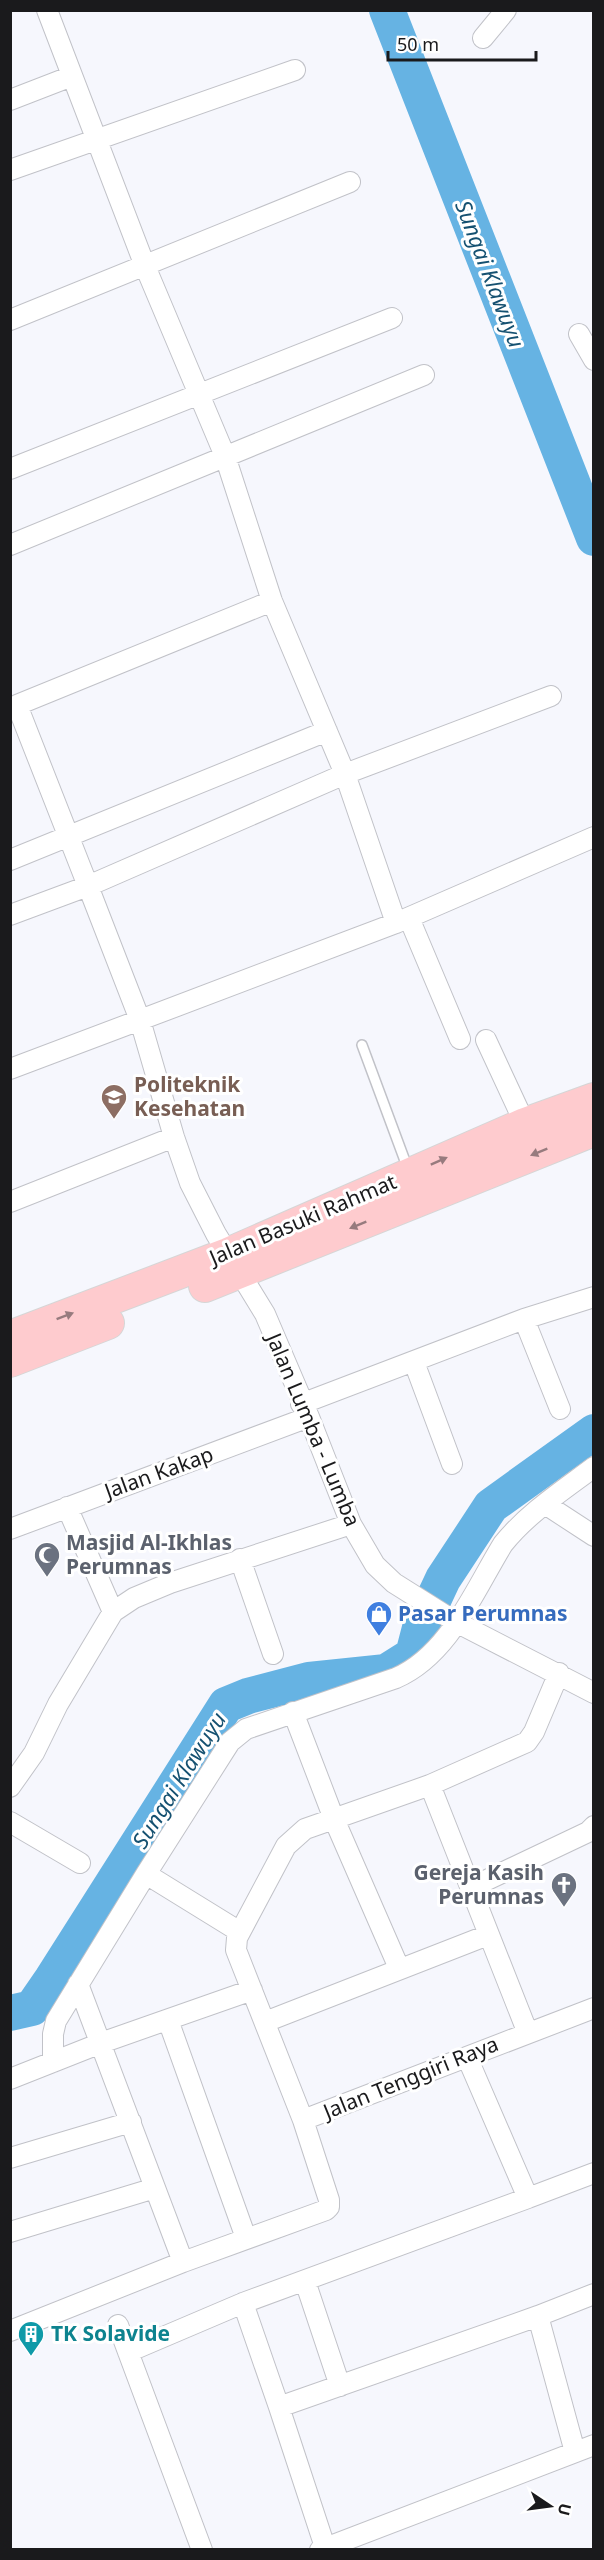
<svg xmlns="http://www.w3.org/2000/svg" width="604" height="2560" font-family="'Noto Sans',sans-serif">
  <style>
    .lines { fill: none; stroke-linecap: round; stroke-linejoin: round }
    .river { stroke: #66b3e3; stroke-width: 36 }
    .service-casing { stroke: #c1c2c8; stroke-width: 12 }
    .minor-casing { stroke: #c1c2c8; stroke-width: 22 }
    .trunk-casing { stroke: #d6d6d6; stroke-width: 34 }
    .service { stroke: #fff; stroke-width: 9 }
    .minor { stroke: #fff; stroke-width: 20 }
    .trunk { stroke: #fecbce; stroke-width: 32 }
    .oneway { fill: #977b7e }
    .labels { text-anchor: middle; stroke-width: 6; stroke-linejoin: round; paint-order: stroke }
    .education-label { font-size: 21px; font-weight: bold; fill: #785e54; stroke: #fff; text-anchor: start }
    .street-label { font-size: 21px; fill: #1a1a1c; stroke: #fff }
    .worship-label { font-size: 21px; font-weight: bold; fill: #5b616d; stroke: #fff; text-anchor: start }
    .shop-label { font-size: 21px; font-weight: bold; fill: #366cbe; stroke: #fff; text-anchor: start }
    .culture-label { font-size: 21px; font-weight: bold; fill: #0d838f; stroke: #fff; text-anchor: start }
    .water-label { font-size: 22px; font-style: italic; fill: #155171; stroke: #fff }
  </style>
  <rect width="100%" height="100%" fill="#f6f7fd"/>
  <g class="lines">
    <!-- river -->
    <path class="river" d="M387 10 594 538
      M10 2013 32 2008 52 1979 226 1705 248 1696 309 1680 386 1672 413 1655 420 1628 443 1579 491 1506 594 1432"/>
    <!-- service casing -->
    <g class="service-casing">
      <path id="service" d="M362 1045 408 1169"/>
    </g>
    <!-- minor casing -->
    <g class="minor-casing">
      <path id="minor" d="M483 38 506 10
        M10 100 72 76
        M10 170 295 70
        M10 320 350 182
        M579 334 594 360
        M10 469 392 318
        M10 545 424 375
        M594 837 396 923 140 1020 174 1137 190 1183 216 1234 265 1314 309 1417 351 1524 375 1565 394 1583 456 1622 594 1693
        M10 860 327 731
        M10 915 88 886 17 705 272 601
        M409 918 460 1039
        M396 923 345 774 551 696
        M486 1040 525 1124
        M10 1069 140 1020 88 886 345 774 272 601 225 456 145 266 47 10
        M10 1202 174 1137
        M524 1319 560 1409
        M414 1362 452 1464
        M301 1404 524 1319 594 1297
        M545 1504 594 1536
        M10 1529 309 1417
        M240 1559 273 1654
        M113 1612 134 1598 170 1583 351 1524
        M293 1712 334 1819 399 1968
        M10 1787 34 1753 58 1704 113 1612 67 1507
        M10 1822 80 1863
        M146 1874 240 1932
        M470 1888 588 1832 594 1826
        M78 1984 183 2262
        M168 2020 246 2238
        M265 2022 488 1935
        M527 2031 430 1785 527 1742 534 1732 559 1673
        M467 2057 528 2198 594 2173
        M53 2062V2034L56 2021 146 1874 230 1742 246 1729 396 1678C449 1655 474 1591 503 1544 528 1513 562 1491 594 1467
        M10 2079 101 2043 252 1990
        M303 2120 236 1950 237 1938 286 1846 305 1829 430 1785
        M10 2158 131 2122
        M10 2232 155 2188
        M305 2281 340 2386
        M243 2303 279 2407 538 2316 594 2294
        M538 2316 575 2452
        M118 2325 202 2550
        M10 2331 183 2262 326 2210 329 2207V2200L303 2120 594 2008
        M128 2352 243 2303 528 2198
        M279 2407 325 2547
        M320 2550 594 2445"/>
    </g>
    <!-- trunk casing -->
    <g class="trunk-casing">
      <path id="trunk" d="M205 1286 594 1130
        M10 1337 228 1254 525 1124 594 1099
        M10 1361 108 1323"/>
    </g>
    <!-- service -->
    <use href="#service" class="service"/>
    <!-- minor -->
    <use href="#minor" class="minor"/>
    <!-- trunk -->
    <use href="#trunk" class="trunk"/>
  </g>
  <!-- one-way arrows -->
  <defs><path id="oneway-solid" d="M-6-.8H1V-3.2L6.5 0L1 3.2V.8H-6Z" transform="scale(1.5)"/></defs>
  <g class="oneway">
    <use href="#oneway-solid" transform="translate(539 1152) rotate(158)"/>
    <use href="#oneway-solid" transform="translate(439 1161) rotate(-24)"/>
    <use href="#oneway-solid" transform="translate(358 1225) rotate(158)"/>
    <use href="#oneway-solid" transform="translate(65 1316) rotate(-21)"/>
  </g>
  <!-- icons -->
  <defs>
    <g id="university-pin" transform="scale(1.35)"><path d="M0 17L-7.5 6A9.5 9.5 0 1 1 7.5 6Z" fill="#8d6e63" stroke="#fff"/><path d="M0-5L7-2L0 1L-7-2ZM-4 1L0 2.5L4 1V4Q0 6-4 4Z" fill="#fff"/></g>
    <g id="mosque-pin" transform="scale(1.35)"><path d="M0 17L-7.5 6A9.5 9.5 0 1 1 7.5 6Z" fill="#6b7280" stroke="#fff"/><path d="M3.5-4.9A6 6 0 1 0 3.5 4.9A5 5 0 1 1 3.5-4.9Z" fill="#fff"/></g>
    <g id="shop-pin" transform="scale(1.35)"><path d="M0 17L-7.5 6A9.5 9.5 0 1 1 7.5 6Z" fill="#3f7fe0" stroke="#fff"/><path d="M-5-2.5h2.3a2.7 3.5 0 0 1 5.4 0H5L5.5 6h-11ZM-1.5-2.5h3a1.5 2.3 0 0 0-3 0Z" fill="#fff"/></g>
    <g id="church-pin" transform="scale(1.35)"><path d="M0 17L-7.5 6A9.5 9.5 0 1 1 7.5 6Z" fill="#6b7280" stroke="#fff"/><path d="M-1.2-6h2.4v3.5h3.3v2.4h-3.3V6h-2.4V-.1h-3.3v-2.4h3.3Z" fill="#fff"/></g>
    <g id="building-pin" transform="scale(1.35)"><path d="M0 17L-7.5 6A9.5 9.5 0 1 1 7.5 6Z" fill="#0f9aa8" stroke="#fff"/><path d="M-4-6H4V6H1V3H-1V6H-4ZM-2.5-4.3h1.7v1.8h-1.7ZM.8-4.3h1.7v1.8H.8ZM-2.5-1h1.7V.8h-1.7ZM.8-1h1.7V.8H.8Z" fill="#fff"/></g>
  </defs>
  <g fill-rule="evenodd">
    <use href="#university-pin" x="114" y="1097"/>
    <use href="#mosque-pin" x="47" y="1555"/>
    <use href="#shop-pin" x="379" y="1614"/>
    <use href="#church-pin" x="564" y="1885"/>
    <use href="#building-pin" x="31" y="2334"/>
  </g>
  <g class="labels">
    <!-- education labels -->
    <g class="education-label">
      <text x="134" y="1092">Politeknik<tspan x="134" dy="24">Kesehatan</tspan></text>
    </g>
    <!-- street labels -->
    <g class="street-label">
      <text transform="translate(303 1220) rotate(-23)" y="7">Jalan Basuki Rahmat</text>
      <text transform="translate(313 1430) rotate(67)" y="7">Jalan Lumba - Lumba</text>
      <text transform="translate(159 1473) rotate(-20)" y="7">Jalan Kakap</text>
      <text transform="translate(411 2078) rotate(-22)" y="7">Jalan Tenggiri Raya</text>
    </g>
    <!-- worship labels -->
    <g class="worship-label">
      <text x="66" y="1550">Masjid Al-Ikhlas<tspan x="66" dy="24">Perumnas</tspan></text>
      <text x="544" y="1880" text-anchor="end">Gereja Kasih<tspan x="544" dy="24">Perumnas</tspan></text>
    </g>
    <!-- shop labels -->
    <g class="shop-label">
      <text x="398" y="1621">Pasar Perumnas</text>
    </g>
    <!-- culture labels -->
    <g class="culture-label">
      <text x="51" y="2341">TK Solavide</text>
    </g>
    <!-- water labels -->
    <g class="water-label">
      <text transform="translate(490 274) rotate(69)" y="8">Sungai Klawuyu</text>
      <text transform="translate(179 1780) rotate(-58)" y="8">Sungai Klawuyu</text>
    </g>
  </g>
  <!-- border -->
  <rect width="604" height="2560" fill="none" stroke="#1a1a1c" stroke-width="24"/>
  <!-- north arrow -->
  <g transform="translate(550 2506) rotate(103)" stroke="#ffffff" stroke-width="4.5" paint-order="stroke">
  <path d="M0-4.5L10 22L0 15L-10 22Z" fill="#1a1a1c"/>
  <text y="-9" font-size="16" font-weight="bold" text-anchor="middle" fill="#1a1a1c">U</text>
  </g>
  <!-- scale -->
  <path d="M388 51v9h148v-9" fill="none" stroke="#1a1a1c" stroke-width="3"/>
  <text x="397" y="51" font-size="18" fill="#1a1a1c" stroke="#ffffff" stroke-width="4.5" paint-order="stroke">50 m</text>
</svg>
